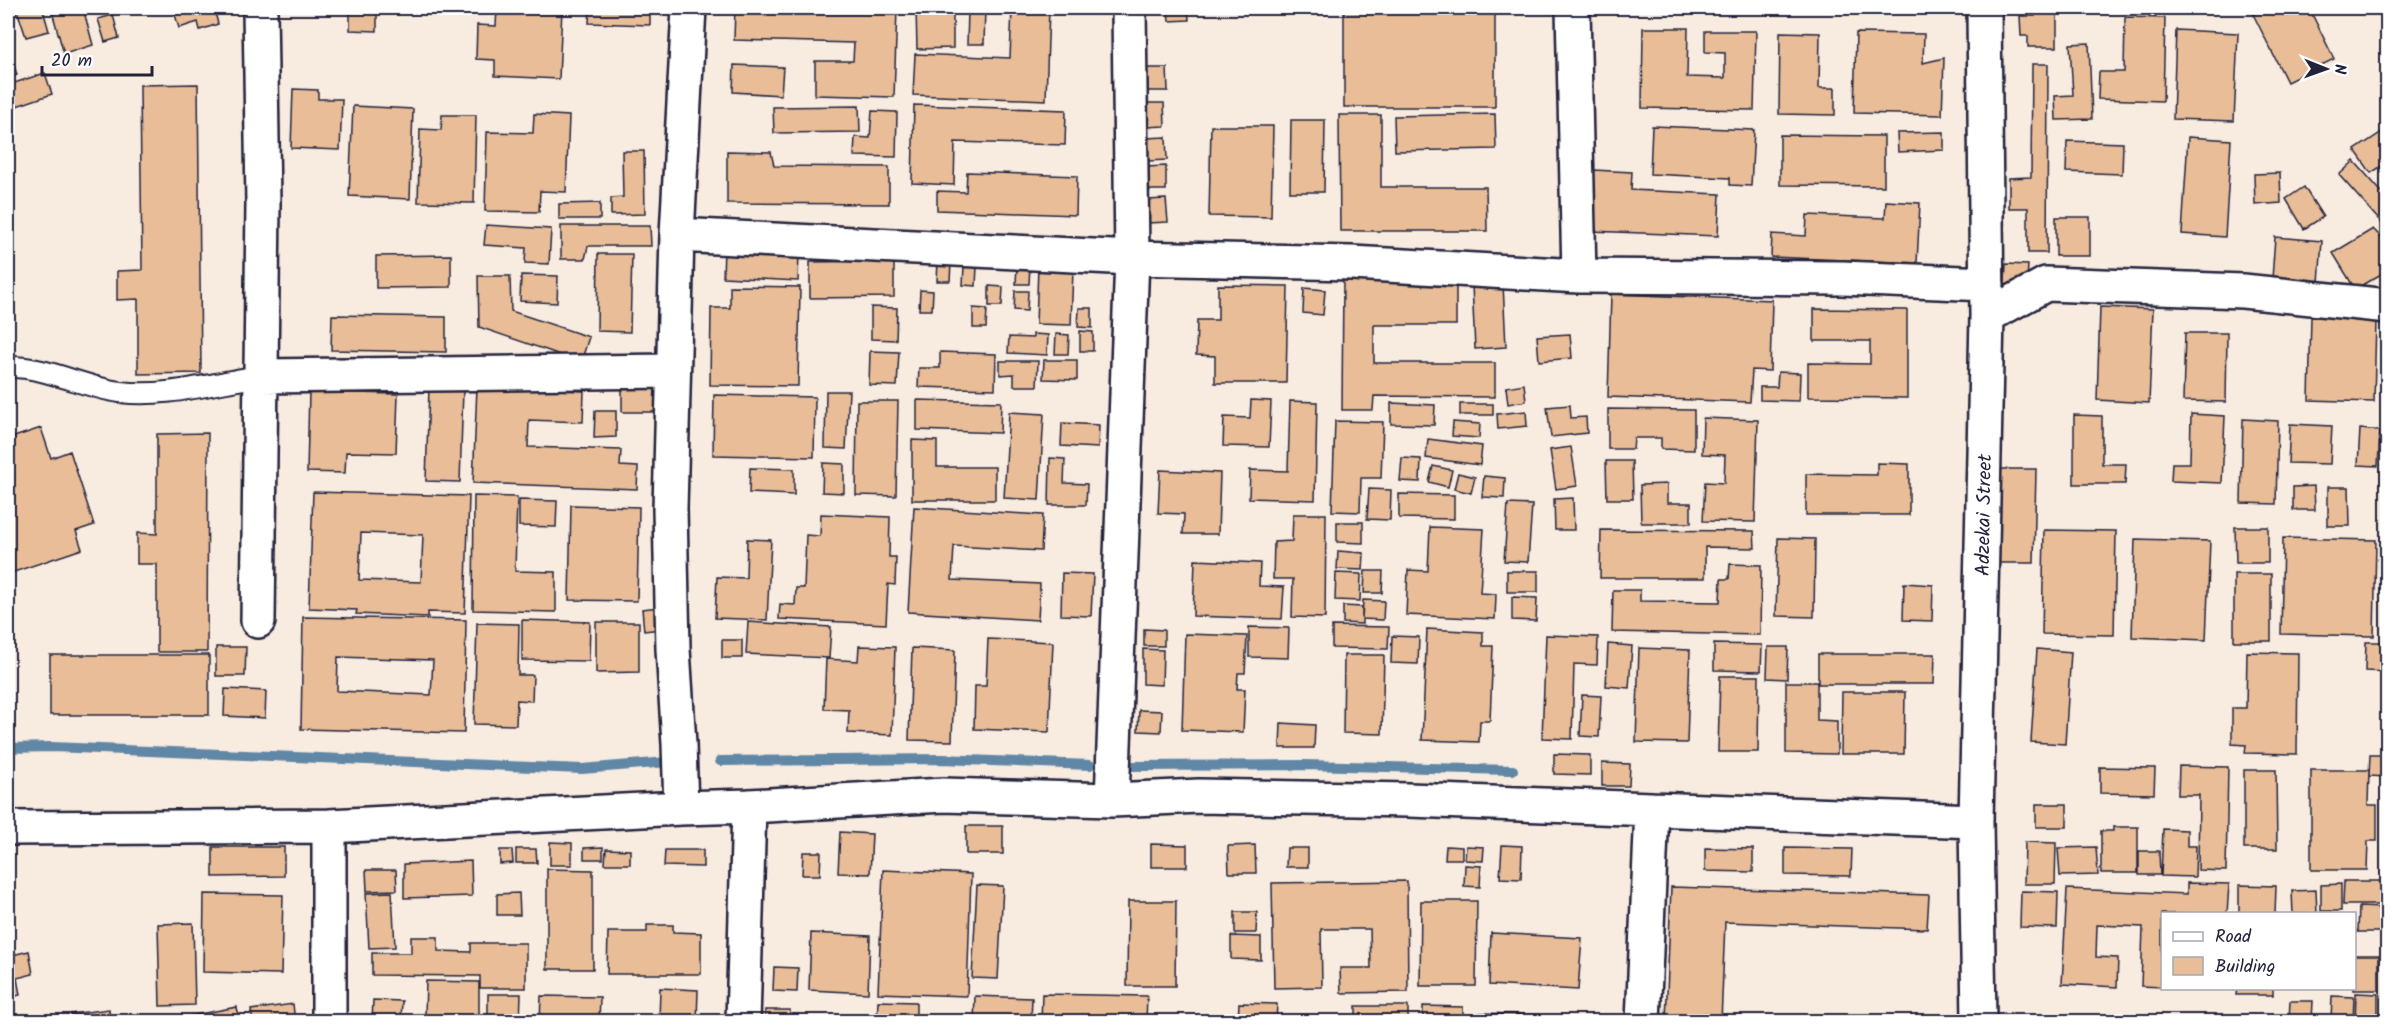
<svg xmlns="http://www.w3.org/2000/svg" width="2395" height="1029" font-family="Kalam,sans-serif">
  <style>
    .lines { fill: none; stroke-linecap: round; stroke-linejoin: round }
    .stream { stroke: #6187a5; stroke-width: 10 }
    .building { fill: #e8bd97; stroke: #22223b; stroke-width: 1.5; fill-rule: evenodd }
    .service-casing { stroke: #22223b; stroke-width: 24 }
    .minor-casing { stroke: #22223b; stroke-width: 38 }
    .service { stroke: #fff; stroke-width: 20 }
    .minor { stroke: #fff; stroke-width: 33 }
    .labels { text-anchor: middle; stroke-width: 4.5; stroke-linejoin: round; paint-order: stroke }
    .street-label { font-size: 20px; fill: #22223b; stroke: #fff }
  </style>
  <rect width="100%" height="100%" fill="#f8ebe0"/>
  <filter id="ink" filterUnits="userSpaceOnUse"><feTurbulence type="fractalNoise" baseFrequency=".0167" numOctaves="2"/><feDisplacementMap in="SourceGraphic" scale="12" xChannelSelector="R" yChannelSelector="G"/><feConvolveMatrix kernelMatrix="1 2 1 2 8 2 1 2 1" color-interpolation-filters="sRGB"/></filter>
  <g filter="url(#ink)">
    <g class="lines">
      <!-- stream -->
      <path class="stream" d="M8 748 52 747 582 769 668 762
        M720 761 942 759 1090 765
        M1129 766 1304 765 1513 770"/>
    </g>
    <!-- building -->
    <path class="building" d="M8 8H83L93 45 64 54 51 8 43 10 49 31 26 37 18 13 8 16Z
      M173 8H195L196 10 214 8 218 24 200 30 198 22 179 28Z
      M350 8H377V31L350 30Z
      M497 8H562L559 79 495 76V60L476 59 477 25 496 26Z
      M590 8H650V25L589 23Z
      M735 8H897L894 97 815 95V61H853L854 43 734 40Z
      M916 8H934L933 15 953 14V48L917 49Z
      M958 8H985L984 44H967L968 12 958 11Z
      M1012 8H1049L1046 100 913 95 915 54 1010 58Z
      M1168 8H1188L1189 20 1169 21Z
      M1896 8H1951V14L1896 13Z
      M2035 8H2057V47H2028V36H2021L2020 16H2035Z
      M2267 8H2309L2334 59 2287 82 2253 14Z
      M1344 9H1495V107H1344Z
      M113 15 119 38 105 42 98 19Z
      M2125 17 2165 18 2163 101 2098 99 2099 72H2124Z
      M1643 28H1688L1687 77 1725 78V53L1705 52V31H1756L1754 110 1642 108Z
      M2176 30 2238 33 2234 121 2173 119Z
      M1780 32 1820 33 1819 88H1835V115L1779 114Z
      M1856 33 1924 34 1923 63 1944 58 1942 115 1854 113Z
      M2089 43 2092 119 2056 120 2055 96 2073 95 2070 44Z
      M8 46 17 75 8 78Z
      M2032 64H2048L2047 253H2028V208H2009V178L2031 177Z
      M734 65 783 67 781 95 733 92Z
      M1147 68H1167L1168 91H1148Z
      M45 73 52 94 8 109V85Z
      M198 84 201 373 138 374V299L117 300V271L142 270 140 85Z
      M293 89 318 90V99H342L340 150 291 148Z
      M1144 103H1164L1165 126 1145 127Z
      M914 105 1066 110 1065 145 955 142 954 185 912 183Z
      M353 106 413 109 410 199 349 196Z
      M859 106 860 132 774 133 773 107Z
      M872 111 897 112 896 157 854 156 855 137 870 138Z
      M534 114 569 116 566 192 540 191 539 212 485 211 487 132 533 133Z
      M1495 114 1496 149 1395 151 1394 116Z
      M442 115H476L474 203 418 202 420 129 441 130Z
      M1339 115H1381V187H1486L1487 231H1340Z
      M1291 120H1325L1324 192H1290Z
      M1211 126H1273L1271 217 1209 216Z
      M1652 126 1754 130 1751 186 1730 185V178L1650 174Z
      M2388 128V162L2371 173 2355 150Z
      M1944 132V150L1898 152 1897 133Z
      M1780 135 1884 136V186L1780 185Z
      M1166 137 1167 160 1147 161 1146 138Z
      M2188 137 2231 140 2225 237 2182 234Z
      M2067 141 2123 143 2122 174 2066 172Z
      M622 151H644L645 214 611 215V198L623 197Z
      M727 151 771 152 774 166 889 167V204L727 203Z
      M2354 161 2388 199V230L2339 175Z
      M1166 166V190H1147L1146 167Z
      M1593 170 1632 172 1631 190 1720 194 1718 236 1590 231Z
      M967 172 1077 176 1076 215 937 210V191L966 192Z
      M2280 173 2281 203 2255 205 2254 174Z
      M2304 187 2323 217 2304 229 2286 199Z
      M1166 199 1168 222 1148 223 1147 200Z
      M1886 201 1920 203 1917 263 1771 257 1772 234 1806 236 1807 215 1885 218Z
      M600 203V219H559V204Z
      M2056 217H2090V256H2056Z
      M486 225 551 229 549 264 525 263 526 248 484 245Z
      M561 226H650L651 246H588L585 259H561Z
      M2373 229 2388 244V277L2383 273 2355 289 2333 253Z
      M2275 237 2322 241 2319 283 2272 279Z
      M724 250 799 254 798 281 723 277Z
      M598 254H632L630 332 597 331Z
      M451 255V287L376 288V256Z
      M894 261V297L810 298V262Z
      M938 261 951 262 950 281H937Z
      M1017 264 1030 265 1029 284H1016Z
      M2006 264 2028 265 2027 280H2016L2015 297 1994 296V280L2005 281Z
      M964 266H977L976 286 963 285Z
      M1038 267 1073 269 1071 325 1036 324Z
      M521 275 558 276 557 303 520 301Z
      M478 276H510L511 311 589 337 581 362 479 327Z
      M1343 279 1456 280V325H1374V363H1495V397L1374 396 1373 410H1342Z
      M1503 284 1506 347 1475 349 1472 285Z
      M1218 285 1288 286 1286 383H1215V356L1196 355 1197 320H1218Z
      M730 286 800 287 798 386 710 385 711 308H730Z
      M989 286 1003 287 1002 306H989Z
      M1304 288 1325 290 1323 315 1303 313Z
      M920 290 933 291 932 310H919Z
      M1015 291H1028L1027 311 1014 310Z
      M1611 294 1772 300 1770 371 1752 370 1750 402 1608 397Z
      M871 307 897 308 896 340 871 339Z
      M2100 307 2153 309 2149 403 2097 400Z
      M973 308 987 309 986 328H973Z
      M1079 308H1092V328L1078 327Z
      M1814 309 1907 310V398L1808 397V363L1870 364V341H1814Z
      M332 315 446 317V352L331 350Z
      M2311 317 2376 319 2374 402 2309 400Z
      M1080 331 1093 332V351H1080Z
      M2185 333H2227L2226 402 2183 401Z
      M1033 334 1048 335 1047 355 1008 353 1009 337 1033 338Z
      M1056 334 1069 335 1068 354H1055Z
      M1570 334 1572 358 1539 361 1537 336Z
      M870 351 899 352 897 386 869 385Z
      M940 352 996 354 995 389 918 387 919 368H940Z
      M1044 360H1077V380L1043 379Z
      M1000 361H1038L1037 386H1014V374L1000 375Z
      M1778 372 1800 373 1799 401 1760 400V387H1777Z
      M1524 384 1526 401 1508 404 1506 387Z
      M477 387 584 391 583 422 529 420 528 447 621 450 620 466 638 467 637 489 473 483Z
      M429 388 463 389 460 482 426 481Z
      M622 389H655V412H622Z
      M826 391H849L846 449 825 448Z
      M309 392 398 394 396 453 346 452 345 473 307 472Z
      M714 395 815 397 814 457 713 455Z
      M917 400 1001 402 1000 433 917 430Z
      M1251 400 1271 401 1269 447 1223 446 1224 417 1250 418Z
      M857 401H898L896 496 856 495Z
      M1290 401 1317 402 1315 500 1249 498 1250 470 1288 471Z
      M1391 403 1435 405 1434 425 1391 424Z
      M1460 404H1493V415H1460Z
      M1570 405 1571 418 1586 417 1587 433 1551 437 1547 407Z
      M1608 409 1694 410V450L1661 449V438H1634L1633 449H1608Z
      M595 411H616V437L594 438Z
      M1526 411 1527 426 1498 429 1497 414Z
      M1009 412 1044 414 1039 500 1004 498Z
      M2191 414 2225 416 2222 483 2171 481 2172 463H2190Z
      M2074 415 2102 416V464H2126L2125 484H2074Z
      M1703 418 1758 420 1755 522 1703 521 1705 482 1724 483 1725 455 1702 454Z
      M2243 419 2278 421 2276 504 2241 503Z
      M1335 421 1383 422 1381 478H1361L1360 512 1332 511Z
      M1453 422 1480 424 1479 438 1452 436Z
      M1062 423 1099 425 1098 448 1061 446Z
      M2290 424 2332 426 2330 464 2288 463Z
      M41 428 51 458 70 451 94 525 76 531 82 549 8 574V439Z
      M2360 429 2380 431 2378 466 2358 465Z
      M208 433 207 652H157V564H137V533L157 534V434Z
      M1428 439 1482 446 1480 465 1426 458Z
      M912 440 937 441V467H995V500H912Z
      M1571 447 1577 486 1556 489 1550 450Z
      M1050 458 1065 459 1064 483 1087 484 1086 505H1049Z
      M1402 458 1421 459 1420 482 1400 481Z
      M1606 461H1632L1633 499H1607Z
      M823 463 844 464V493L822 492Z
      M1877 463 1909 464V515H1806V474L1877 475Z
      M1433 466 1452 470 1448 487 1429 482Z
      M750 468 794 469V495L749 493Z
      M2000 469H2036L2034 563H1998Z
      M1160 470 1220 473 1218 534H1183L1184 514 1158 513Z
      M1458 473 1475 477 1471 493 1454 489Z
      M1484 476 1505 478 1504 498 1482 497Z
      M1667 484V503H1691V523H1641L1640 485Z
      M2314 486 2315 510H2293V487Z
      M2328 487H2349L2350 526H2328Z
      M1369 489 1391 490 1390 520 1367 519Z
      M313 492 469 496 465 613 428 612V617L356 614 357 610 309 608ZM361 533 423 535 421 582 359 580Z
      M1399 494 1454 495V519L1399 518Z
      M474 496 517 497 515 571 556 572V612L473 610Z
      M1573 498 1574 530H1555L1554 499Z
      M519 500 557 501 556 527 519 526Z
      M1508 504 1532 505 1528 562 1504 561Z
      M571 505 639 507 637 601 569 600Z
      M914 507 1043 515 1041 551 954 546 952 580 1040 584 1038 620 908 612Z
      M821 514 890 517 889 557H896L895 585 888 584 886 624 779 619 780 604 795 605 796 588H804L806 535 820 536Z
      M1293 514H1326L1325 618 1292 617 1293 579H1273L1274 542 1292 541Z
      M1337 522H1363V543L1337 542Z
      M1430 527 1484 529 1480 593 1496 594 1495 619 1406 615 1408 570 1428 571Z
      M2235 527H2268V563H2236Z
      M1601 530 1754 531 1755 548 1705 547V578H1600Z
      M2044 530 2116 531 2114 635 2042 634Z
      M1778 538 1815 539 1814 617 1776 616Z
      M2283 538 2376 540 2374 636 2281 634Z
      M747 539 771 540 767 620 715 618 717 577 746 578Z
      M2135 539 2210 541 2206 640 2132 637Z
      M1338 551 1364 553 1363 570 1337 569Z
      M1195 560 1260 563 1259 586 1284 587 1282 619 1193 616Z
      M1730 564 1761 565 1760 635 1612 632 1613 590H1640V601L1720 602 1721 579H1729Z
      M1365 571H1383L1382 593H1364Z
      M1507 571H1538V592H1507Z
      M1062 573 1093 574 1091 616 1061 615Z
      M1336 573 1361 574 1360 601 1335 600Z
      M2234 574H2271V641H2234Z
      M1904 583 1933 585 1932 621 1903 620Z
      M1512 597 1537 598 1536 621 1512 620Z
      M1363 600 1384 601 1383 620 1362 619Z
      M1343 606 1362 607V624L1343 623Z
      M659 607 661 629 644 631 642 609Z
      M303 617 466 620 464 733 301 729ZM338 657 433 660 431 695 337 691Z
      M522 620 590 622 589 661 522 660Z
      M596 622H639V672L596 673Z
      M748 622 831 627 829 658 746 654Z
      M477 623 519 624 518 675H533L532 701 517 700 516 725 474 724Z
      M1332 626 1389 627 1388 649 1332 648Z
      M1249 627 1289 628 1288 658 1249 657Z
      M1144 629 1164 630V646H1144Z
      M1427 629 1483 632V646H1493L1490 721H1480L1479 742 1422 740Z
      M1185 634 1247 636 1245 673H1238L1237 689H1245L1243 732 1182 730Z
      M1546 635 1598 637 1597 665 1574 664 1572 739 1542 738Z
      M1392 636 1419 637 1418 664 1391 663Z
      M988 639 1053 642 1049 732 974 729 975 686H986Z
      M722 640H742V658H722Z
      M2366 642H2388V672L2365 671Z
      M1608 644 1632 646 1629 688 1606 686Z
      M1714 644 1762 645 1761 671 1714 670Z
      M859 646 895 647 892 735 848 733 849 710 824 709 826 659 858 661Z
      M216 647H246L245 676H216Z
      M1768 647H1788L1787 679 1767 678Z
      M912 648 955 650 952 741 909 740Z
      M1639 648 1690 650 1687 743 1636 742Z
      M1143 649 1163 650 1162 685 1143 684Z
      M2037 649 2071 652 2065 744 2031 742Z
      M2247 652 2298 653 2297 754 2245 753 2246 745 2232 744V708H2246Z
      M1818 654H1935L1934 684H1818Z
      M50 655H209V715H50Z
      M1344 655H1384L1382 734 1343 733Z
      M1720 676H1759L1758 752H1718Z
      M1786 682H1817V720L1837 721V754L1786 753Z
      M225 689 266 691 265 718 224 716Z
      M1842 692H1905L1904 754H1841Z
      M1582 695 1601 696 1599 737 1580 736Z
      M1139 710 1162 711 1161 732 1138 731Z
      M1281 723 1315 725 1314 748H1280Z
      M1554 754 1590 755V775L1554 774Z
      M2370 755H2388V777L2369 776Z
      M1602 763 1630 764 1629 786H1602Z
      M2179 766 2228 767 2226 871 2198 870 2199 795H2178Z
      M2100 767 2155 768 2154 794 2100 793Z
      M2244 770H2276L2277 849H2244Z
      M2311 770H2369L2368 805H2377V841H2368L2367 870H2311Z
      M2036 804H2067V827H2036Z
      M966 826H1003V854H966Z
      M2113 827H2138V873H2101V831H2113Z
      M2163 829 2187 830V846H2196L2195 877 2161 876Z
      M840 832 872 834 870 874 838 873Z
      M550 842 572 843V865H550Z
      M2025 842 2056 843 2055 884H2024Z
      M1151 844 1187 845V867H1151Z
      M1255 845 1256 873H1229L1228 846Z
      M1502 845 1522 846 1521 879 1500 878Z
      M1446 846 1462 847V859H1445Z
      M1466 846 1484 847 1483 861 1465 860Z
      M213 847H284V876L213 877Z
      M603 847V859H584V848Z
      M2096 847 2098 875 2060 876 2058 848Z
      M1287 848H1308V867H1286Z
      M1705 848 1753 849V872L1705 871Z
      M1785 848 1852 849 1851 876 1785 875Z
      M516 849H536L537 863H516Z
      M606 849 630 850V864H605Z
      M500 850H512L513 863 500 864Z
      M665 850H703V867L664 866Z
      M2139 851H2159L2160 875H2139Z
      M803 852H821L820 875H802Z
      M471 861 472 896 404 898V864Z
      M1465 865 1481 866 1480 887 1464 886Z
      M547 869 593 870V969H547Z
      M366 870H396L397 890 367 891Z
      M883 870 971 874 967 996 878 993Z
      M1407 881 1408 992 1341 993 1340 968H1371L1370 929H1321L1322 987 1274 988 1272 883Z
      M2344 881H2383V905H2343Z
      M2187 883 2229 884 2227 914H2162V987L2141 986 2143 927 2097 925 2096 957 2118 958 2117 987 2062 984 2067 889 2187 894Z
      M2341 884V911H2321V885Z
      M977 885 1003 886 998 979 972 978Z
      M2239 885 2276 886 2275 914H2239Z
      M1671 887 1929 895 1927 929 1725 922 1721 1022H1666Z
      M2316 890 2317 914H2293L2292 891Z
      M2021 891 2058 892 2057 928 2020 927Z
      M392 892 395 947 369 948 366 893Z
      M519 893 520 915H497V894Z
      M204 894 283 895 281 974 203 972Z
      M1128 901H1176L1175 986H1127Z
      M1421 901H1477L1476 986H1420Z
      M2359 907 2383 908V932H2358Z
      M1235 912H1257L1256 933H1235Z
      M193 923 195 1005 160 1006 158 924Z
      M647 925H673V932L701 933V974H607L608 932H647Z
      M811 933 870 936 868 993 809 990Z
      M1491 933 1582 938 1578 990 1489 985Z
      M1231 936 1261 937V960L1231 959Z
      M411 937H438V951L471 952V943H526V988H480V976L372 975V953H411Z
      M29 951 33 974 17 978 20 995 8 998V956Z
      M2354 955H2379V990H2354Z
      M774 967 798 968 797 992 773 991Z
      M426 981 479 982V1022H455V1017H425Z
      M660 988 698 990 697 1022H659Z
      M2237 988H2273V995H2236Z
      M2356 993 2378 994V1022H2355Z
      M488 994H521L520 1022H488Z
      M1042 994 1147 996 1146 1022H1041Z
      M541 996 600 997 599 1022H540Z
      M975 996 1032 998 1031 1022H974Z
      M2332 996 2354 997 2353 1022H2331Z
      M373 1000 402 1001 401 1022H372Z
      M878 1001 916 1002V1022H877Z
      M2290 1001H2313L2312 1021H2289Z
      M1239 1003 1277 1004 1276 1022H1238Z
      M293 1004 295 1022H253L251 1010Z
      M1356 1006H1408V1022H1356Z
      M1423 1006 1463 1007V1022H1423Z
      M237 1007 239 1022H174L173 1019Z
      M109 1009 110 1022H72L71 1014Z
      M765 1010H790L789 1022H765Z
      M1480 1013 1540 1015V1022H1480Z"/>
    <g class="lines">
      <!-- service casing -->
      <g class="service-casing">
        <path id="service" d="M8 367C46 366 82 387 120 392 167 398 216 382 262 376"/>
      </g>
      <!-- minor casing -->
      <g class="minor-casing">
        <path id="minor" d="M689 8 677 235 670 509 673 649 679 744 681 808 749 806
          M1573 8 1579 276 1842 278 1987 284
          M677 235 1132 258 1352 263 1579 276
          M1987 316 2046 284 2243 291 2388 306
          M262 376 672 371
          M258 621 263 204 260 8
          M1112 800 1132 258 1129 8
          M329 826V1022
          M8 828 329 826 681 808
          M743 1022 749 806 944 795 1112 800 1199 796 1409 800 1976 821
          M1643 1022 1652 809
          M1979 1022 1976 821 1987 316 1984 8"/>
      </g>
      <!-- service -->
      <use href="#service" class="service"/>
      <!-- minor -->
      <use href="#minor" class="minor"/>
    </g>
  </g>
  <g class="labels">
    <!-- street labels -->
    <g class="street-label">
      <text transform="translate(1983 515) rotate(-89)" y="7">Adzekai Street</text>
    </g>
  </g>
  <!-- margin -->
  <rect width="2395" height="1029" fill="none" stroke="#fff" stroke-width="30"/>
  <rect x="15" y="15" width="2365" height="999" fill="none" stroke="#22223b" stroke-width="2" filter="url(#ink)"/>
  <!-- legend -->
  <rect x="2161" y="912" width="195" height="78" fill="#ffffff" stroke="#a7a7b1" stroke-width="1.5"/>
  <rect x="2173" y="932" width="30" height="9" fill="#ffffff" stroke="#a7a7b1" stroke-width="1.5"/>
  <text x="2215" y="942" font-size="18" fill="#22223b">Road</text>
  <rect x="2173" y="957" width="30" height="18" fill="#e8bd97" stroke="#a7a7b1" stroke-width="1.5"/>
  <text x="2215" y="972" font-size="18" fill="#22223b">Building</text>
  <!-- north arrow -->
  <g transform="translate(2326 69) rotate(91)" stroke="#ffffff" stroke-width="4.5" paint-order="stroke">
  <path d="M0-4.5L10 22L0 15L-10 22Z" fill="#22223b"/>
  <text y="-9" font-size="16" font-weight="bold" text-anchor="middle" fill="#22223b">N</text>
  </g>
  <!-- scale -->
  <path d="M42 66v9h110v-9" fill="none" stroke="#22223b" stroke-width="3"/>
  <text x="51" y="66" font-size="18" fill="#22223b" stroke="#ffffff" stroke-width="4.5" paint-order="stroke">20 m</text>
</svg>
